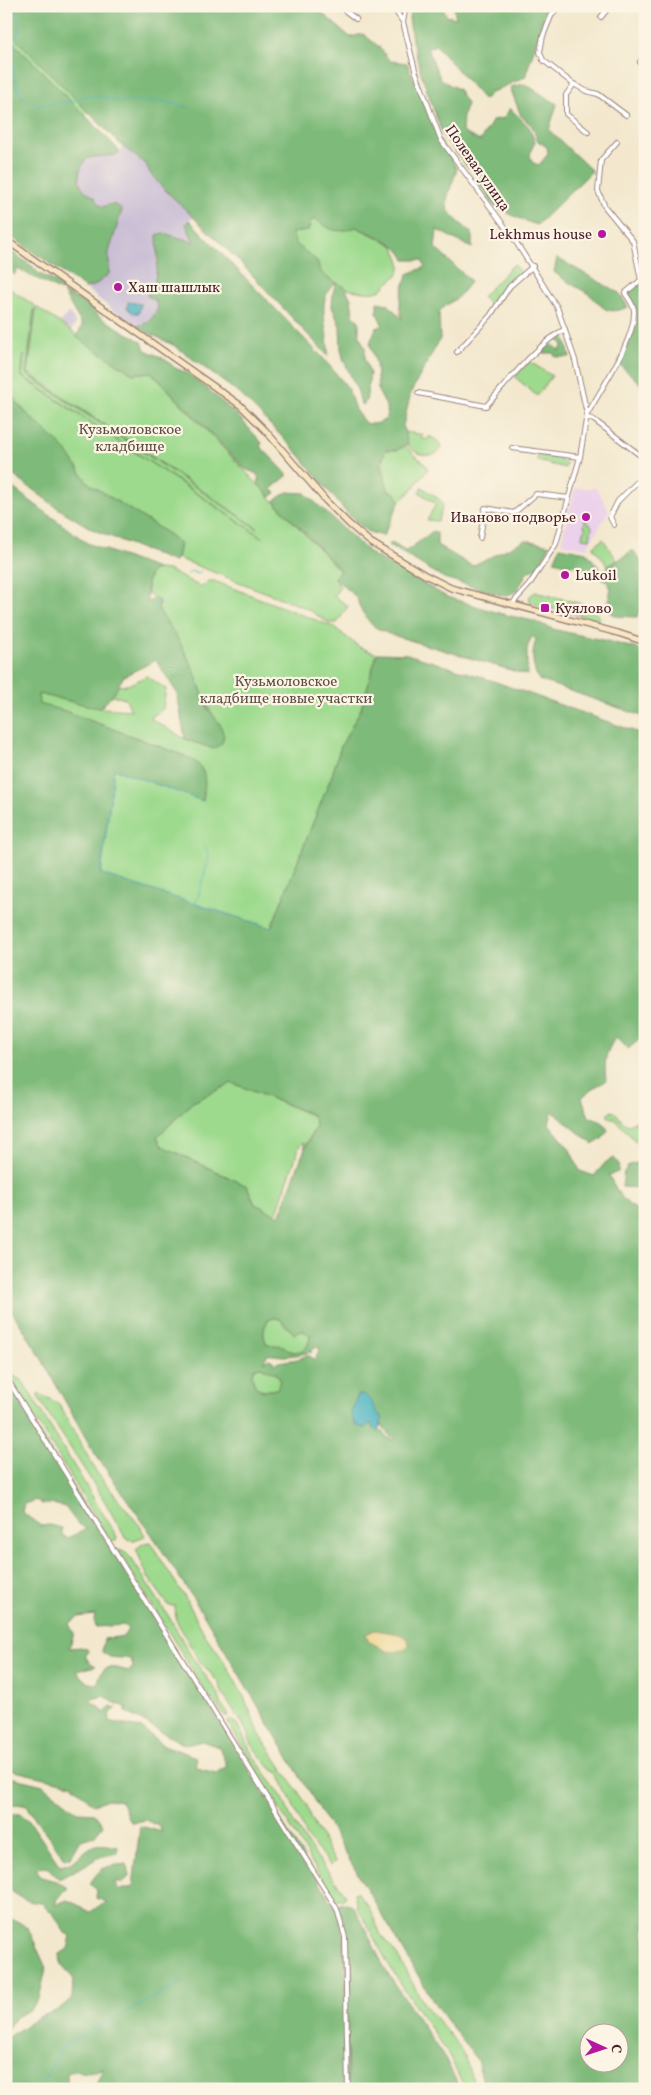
<svg xmlns="http://www.w3.org/2000/svg" width="651" height="2095" font-family="Vollkorn,serif">
  <style>
    .built { fill: #ecd1ea }
    .industrial { fill: #cbbfd5 }
    .green { fill: #9eda8e; stroke: #747c5c }
    .forest { fill: #7eba79; stroke: #646c52; fill-rule: evenodd }
    .sand { fill: #eeda9e; stroke: #9c7c64 }
    .water { fill: #45b2c1; stroke: #486876 }
    .lines { fill: none; stroke-linecap: round; stroke-linejoin: round }
    .stream { stroke: #45b2c1; stroke-width: 1 }
    .street-casing { stroke: #9e847c; stroke-width: 6 }
    .secondary-casing { stroke: #9e847c; stroke-width: 8 }
    .street { stroke: #fff; stroke-width: 4 }
    .secondary { stroke: #f9e7c3; stroke-width: 5 }
    .poi-dot { fill: #b5179e; stroke: #fcf5e5; stroke-width: 2 }
    .labels { text-anchor: middle; stroke-width: 4.5; stroke-linejoin: round; paint-order: stroke }
    .street-label { font-size: 15px; fill: #4a1f2b; stroke: #fcf5e5 }
    .poi-label { font-size: 15px; fill: #4a1f2b; stroke: #fcf5e5; text-anchor: start }
    .park-label { font-size: 15px; fill: #5f4e44; stroke: #fcf5e5 }
  </style>
  <rect width="100%" height="100%" fill="#fcf5e5"/>
  <filter id="ink" filterUnits="userSpaceOnUse"><feTurbulence type="fractalNoise" baseFrequency=".02" numOctaves="2"/><feDisplacementMap in="SourceGraphic" scale="10" xChannelSelector="R" yChannelSelector="G"/><feConvolveMatrix kernelMatrix="1 2 1 2 8 2 1 2 1" color-interpolation-filters="sRGB"/></filter>
  <filter id="wash" filterUnits="userSpaceOnUse"><feTurbulence type="fractalNoise" baseFrequency=".0096" numOctaves="4" result="noise"/><feDisplacementMap in="SourceGraphic" scale="20" xChannelSelector="R" yChannelSelector="G"/><feGaussianBlur stdDeviation="1.12" result="paint"/><feColorMatrix in="noise" values="0 0 0 0 0 0 0 0 0 0 0 0 0 0 0 0 0 1.4 0 .05"/><feComposite in="paint" operator="in"/></filter>
  <g filter="url(#wash)">
    <rect width="100%" height="100%" fill="#f3e8ce"/>
    <!-- built -->
    <path class="built" d="M575 488H596L609 510 587 548 561 543Z"/>
    <!-- industrial -->
    <path class="industrial" d="M123 146 146 164 150 173 161 186 194 217 188 221 194 243 163 233 157 235V275L154 286 148 288 146 293 149 298 155 300 158 309 150 322 145 325 134 327 85 288 94 286 109 274V252L116 224 122 212 110 203 103 207 97 203 95 197 84 192 79 180V168L87 158 115 155 119 153Z
      M69 312 76 324 71 330 60 323Z"/>
    <!-- green -->
    <path class="green" d="M6 6 356 227 393 245C401 263 406 270 389 282 386 284 384 288 381 290 372 296 348 289 339 287L93 104 85 115 105 141 6 177Z
      M514 264 521 274 512 282 492 307 482 297Z
      M6 286 133 374 151 372 340 571 333 579 340 586 334 596 348 606 337 623H329L306 608 177 558 180 544 170 535 88 483 65 450 28 415 6 389Z
      M529 361 552 376 537 396 515 377Z
      M407 432 424 435 421 438 425 440 430 437 429 436 438 441 441 447C437 461 414 455 408 445 406 442 406 436 405 433Z
      M405 446 424 463 428 469 409 493 400 501 396 494 388 490 382 464 385 449 397 450Z
      M538 455 562 459V461L566 463 565 468 537 461Z
      M422 487 438 498 443 505 438 521 427 520 436 504 419 492Z
      M585 520 592 526 590 539 582 538 583 531 586 529 584 526Z
      M603 539 617 560 608 566 593 547Z
      M157 569 168 570 201 587 209 581H214L334 627 359 647 377 654 361 709 341 746 332 775 271 928 100 874 114 769 203 801 185 756 65 711 38 704V694L100 708 131 710 126 699 87 688 128 685 147 676 166 689 163 709 150 718 185 739 214 749 220 724C204 705 203 692 194 671 185 649 172 629 158 609L159 601 148 593 147 584 150 573Z
      M535 592 590 606 597 612 600 621 531 603 529 597Z
      M645 1057V1093H642C638 1083 640 1068 645 1057Z
      M232 1083 314 1116 316 1126 304 1148V1143L300 1145 276 1215 255 1204 247 1186 162 1146 157 1137 193 1102Z
      M612 1111C620 1114 620 1123 629 1125L638 1120 645 1121V1150L642 1149C634 1138 624 1130 615 1119H611L607 1115Z
      M274 1318 280 1319 286 1327 308 1333 310 1336C307 1366 283 1345 267 1344 262 1335 263 1329 268 1320Z
      M260 1367 276 1373 280 1380 278 1389 263 1391 255 1386 252 1375 254 1369Z
      M12 1374 18 1379 22 1380 117 1537 116 1541H112L105 1532 9 1376Z
      M39 1393C46 1399 54 1399 60 1406L97 1473 140 1526 145 1536 134 1540 126 1539 104 1500 41 1402 37 1395Z
      M150 1542 186 1599 205 1635 224 1661 244 1697 260 1735 307 1805 310 1817 335 1862 330 1865 307 1837 279 1773 271 1769 253 1747 243 1724 223 1695 219 1683 198 1659 176 1620 175 1606H169L148 1577 136 1549 144 1543Z
      M118 1550 125 1552 131 1558 171 1620 191 1656 218 1693 222 1706 229 1714 228 1716H225L207 1694Z
      M230 1719 237 1724 252 1754 283 1798 291 1818 307 1844 346 1895 344 1899H334L231 1728 228 1722Z
      M357 1892 369 1907 381 1935 397 1955 424 2004 459 2046 471 2072 475 2089H467L460 2079 450 2057 392 1971 357 1906 354 1893Z"/>
    <!-- forest -->
    <path class="forest" d="M6 6H309L322 13 350 37 363 34 378 46 390 61 407 63 438 138 457 169C444 209 438 205 472 233V248L437 230 435 248 471 281 458 297 439 311 440 339 411 392 403 426 408 444 397 450H385L381 464 388 490 396 494 400 501 383 536 366 531 345 511 296 451 240 394 175 346 135 326C148 325 151 320 158 309L155 300 147 296 149 288 154 286 158 261 157 235 163 233 194 242 186 224 188 221H190L324 359 348 388 355 410 365 423C373 425 381 424 387 417L386 406 378 391 376 364 370 343 376 328 383 326 377 313V302L388 304 402 319C397 303 402 289 408 274L425 267 422 260H405C397 240 373 236 356 227 337 234 331 231 316 219L311 221 308 231 292 233 296 244 316 260 321 272 328 278 345 287 351 299 353 315 359 321V335L365 348V359L370 374 366 401 363 405 361 404 358 392 344 361 341 350 340 326 332 307 333 293 336 282C313 301 330 330 328 356L239 261 161 186 150 173 146 164 122 146 6 29Z
      M412 6H443L446 16 456 18 454 9 458 6H548L525 77 492 92 484 100 436 45 427 48 441 80 458 89 467 104 463 115 462 132 480 141 493 120 504 118 510 108 529 127 535 142C531 150 528 156 533 163L539 165 548 154 547 147 538 141 532 126 521 116 510 87 525 84 557 104 549 130 592 171 537 225 525 221 495 207 477 181 484 176 478 168H468L443 136 422 76 412 40 409 18Z
      M6 35 119 150V153L115 155 87 158C75 174 76 188 95 197L97 203 103 207C111 203 115 203 122 210L109 252V274L94 286 85 288 6 233Z
      M6 248 32 266 39 274 49 278 63 287 61 291 18 269 14 275 8 269Z
      M557 258 619 293 628 307C601 318 603 302 584 291 573 285 564 280 554 272Z
      M641 282 645 283V388L618 363C625 349 636 331 637 315 638 307 631 299 627 293Z
      M63 292 88 305 98 316 142 342 145 350 165 359 175 368 187 373 210 391 239 417 262 443 260 446 288 475 271 489 276 493 270 497 258 484 259 479 257 474 245 469 151 372 133 374 76 337 82 327 81 323Z
      M34 309 36 310 28 373 257 528 26 374Z
      M564 335 570 357H556L553 353H543L545 348 552 344 560 351 563 344 557 340Z
      M24 355 22 376 263 538 21 376Z
      M6 390 22 409 65 449 88 483 170 535 180 544 177 558 174 562 92 529 59 509 6 470Z
      M6 483 87 543 157 569 150 573 147 584V603L153 598 159 601 158 609 177 637 194 670 208 709 220 724 224 736 222 743 214 749 185 739 177 693 156 660 124 676 112 696 100 708 38 694 39 704 65 711 185 756C208 767 206 778 203 801L114 769 101 874 271 928 332 775 341 746 361 709 377 653 407 654 482 677 645 735V1035L628 1049 616 1037C605 1052 604 1063 606 1081L591 1089 582 1098 589 1117 602 1122 608 1130 602 1139 593 1144 552 1111 549 1124 569 1148 580 1171 594 1176 606 1162 614 1158 619 1164 618 1172 609 1175C618 1194 625 1206 645 1213V2089H485L477 2060 437 2007 204 1615 152 1535 93 1451 36 1349 6 1302ZM232 1083 313 1115 316 1126C300 1155 292 1186 279 1216L255 1204 247 1186 162 1146 157 1137 193 1102ZM274 1318 280 1319 294 1334 303 1330 310 1336C309 1349 303 1352 290 1352L284 1346 267 1344C262 1335 263 1329 268 1320ZM320 1347 315 1361 310 1356H305C295 1362 284 1359 274 1364L273 1361 269 1359 264 1362 267 1355C273 1354 277 1356 283 1356 293 1356 302 1354 312 1352V1348ZM260 1367 276 1373 280 1380 277 1389 263 1391 255 1386 252 1375 254 1369ZM358 1395 376 1413 382 1416 380 1427 382 1424 387 1433 394 1439 392 1440 385 1436 382 1431 374 1429 371 1423 364 1428 356 1425 354 1404ZM588 2032H618V2062H588Z
      M287 492 305 493 371 554 447 597 502 614 533 621 556 630 607 641 645 651V717L539 680C532 668 531 653 536 640L532 636 527 648V675L389 634C370 625 373 627 361 610 359 607 359 603 357 599 351 591 342 585 334 578L340 570 274 501Z
      M433 531 437 533V545L472 566 525 540 550 545 538 569 528 571 517 591 505 596 444 578 389 545 392 543 405 551 408 550Z
      M560 547 586 552 602 571 633 550 645 567V608L640 609 637 617 615 616 606 608 611 589 607 581 579 567 554 561Z
      M640 1162H645V1192L638 1188 622 1187 624 1172 629 1165Z
      M6 1380 336 1909 344 1937 347 2089H94L103 2068C93 2073 87 2075 77 2070L67 2073V2084L77 2089H6V2038L39 2017 58 2010 72 1998 73 1978 61 1965 60 1954 68 1949 71 1936 65 1933 55 1916 42 1903C29 1903 15 1896 6 1886V1814H21L30 1822 60 1866C77 1863 78 1855 91 1847 98 1842 110 1846 118 1847V1853L100 1857 59 1879 47 1867 36 1868 41 1877 56 1881 68 1888 57 1899 55 1905 67 1900 80 1906 90 1912 107 1902 96 1898 97 1890 90 1884C100 1866 107 1866 127 1864L130 1876 123 1882H114L119 1890 133 1887 140 1826 162 1832 159 1826 145 1820 132 1823C125 1816 126 1809 121 1801L107 1799 94 1805 71 1784 6 1769 8 1609ZM36 1500 42 1504H52L65 1507 78 1524 87 1529 67 1538 62 1535V1528L49 1525 41 1526 22 1512 24 1504ZM95 1615 94 1620 96 1627 124 1625 128 1629 124 1636 104 1639 102 1652 110 1657 131 1659 133 1667 129 1671C112 1667 101 1662 98 1684 87 1684 83 1680 77 1671L96 1666 90 1663 85 1656 89 1650 81 1647 69 1648 74 1634 69 1624 78 1617ZM105 1696 113 1702 126 1707V1712L185 1745 202 1741 219 1747 227 1766 216 1773 197 1768 196 1757 161 1744 143 1729 113 1722 109 1720 111 1713 117 1708 111 1707 103 1714V1710L91 1702 92 1699Z
      M6 1776 43 1785 78 1812 94 1813 103 1825 94 1836 81 1840 71 1857 64 1859C54 1841 38 1825 27 1806L18 1804 6 1807Z
      M347 1903 355 1908 386 1971 447 2062 460 2089H348L346 1937 343 1919 338 1908 340 1904Z
      M6 1918 17 1921 28 1928 46 1968 39 1999 31 2009 16 2017 6 2030Z"/>
    <!-- sand -->
    <path class="sand" d="M375 1630 399 1634 408 1639 409 1645 404 1650 393 1652 387 1651 368 1641 366 1634Z"/>
    <!-- water -->
    <path class="water" d="M128 302 141 304 139 313H133L127 308Z
      M363 1394C375 1400 373 1412 383 1418L378 1431 374 1429 371 1423 364 1428C356 1427 353 1421 351 1413L358 1395Z"/>
    <g class="lines">
      <!-- stream -->
      <path class="stream" d="M15 6 19 27 12 62 18 90 25 100 37 106 70 102 82 97 95 96 122 102 162 101 188 107
        M187 575 191 571 198 574 201 571
        M152 608 159 601
        M203 801 114 769 100 874 271 928
        M196 903 209 858 205 846
        M39 2089 64 2045 181 1983"/>
    </g>
  </g>
  <g filter="url(#ink)">
    <g class="lines">
      <!-- street casing -->
      <g class="street-casing">
        <path id="street" d="M339 6 356 19
          M392 6 403 22 415 70 441 140 514 239 557 307 575 360 587 414 580 457 556 544 529 585 512 604
          M560 6 552 14 543 36 540 52 543 60 572 83 586 91 598 94 626 115
          M601 17 610 6
          M403 22 406 6
          M640 62 645 55
          M574 84 566 95V114L588 132
          M457 352 490 316 510 286 533 266
          M418 393 486 406C509 381 536 345 565 329
          M588 413C602 387 636 339 634 310 633 304 628 298 625 293L641 280 633 241 605 207 598 191 601 160 617 142
          M588 418 594 420 645 459
          M512 448 580 457
          M614 525 610 517 618 501 645 474
          M480 538 485 508 514 513 536 494 569 498
          M6 1377 337 1909 345 1937 348 2089"/>
      </g>
      <!-- secondary casing -->
      <g class="secondary-casing">
        <path id="secondary" d="M6 240 240 405 265 430 326 501 349 524 370 542 425 575 451 588 618 633 645 642"/>
      </g>
      <!-- street -->
      <use href="#street" class="street"/>
      <!-- secondary -->
      <use href="#secondary" class="secondary"/>
    </g>
  </g>
  <!-- markers -->
  <g class="poi-dot">
    <circle cx="602" cy="234" r="5"/>
    <circle cx="118" cy="287" r="5"/>
    <circle cx="586" cy="517" r="5"/>
    <circle cx="565" cy="575" r="5"/>
    <rect x="540" y="603" width="10" height="10" rx="2.5"/>
  </g>
  <g class="labels">
    <!-- street labels -->
    <g class="street-label">
      <text transform="translate(478 168) rotate(55)" y="5">Полевая улица</text>
    </g>
    <!-- poi labels -->
    <g class="poi-label">
      <text x="592" y="239" text-anchor="end">Lekhmus house</text>
      <text x="128" y="292">Хаш шашлык</text>
      <text x="576" y="522" text-anchor="end">Иваново подворье</text>
      <text x="575" y="580">Lukoil</text>
      <text x="555" y="613">Куялово</text>
    </g>
    <!-- park labels -->
    <g class="park-label">
      <text x="130" y="434">Кузьмоловское<tspan x="130" dy="17">кладбище</tspan></text>
      <text x="286" y="686">Кузьмоловское<tspan x="286" dy="17">кладбище новые участки</tspan></text>
    </g>
  </g>
  <!-- margin -->
  <rect width="651" height="2095" fill="none" stroke="#fcf5e5" stroke-width="25"/>
  <!-- north arrow -->
  <g transform="translate(604 2048) rotate(93)"><circle r="24" fill="#fcf5e5" stroke="#b59f9b"/>
  <path d="M0-4L9 19L0 12L-9 19Z" fill="#b5179e"/>
  <text y="-8" font-size="14" font-weight="bold" text-anchor="middle" fill="#4a1f2b">С</text>
  </g>
</svg>
